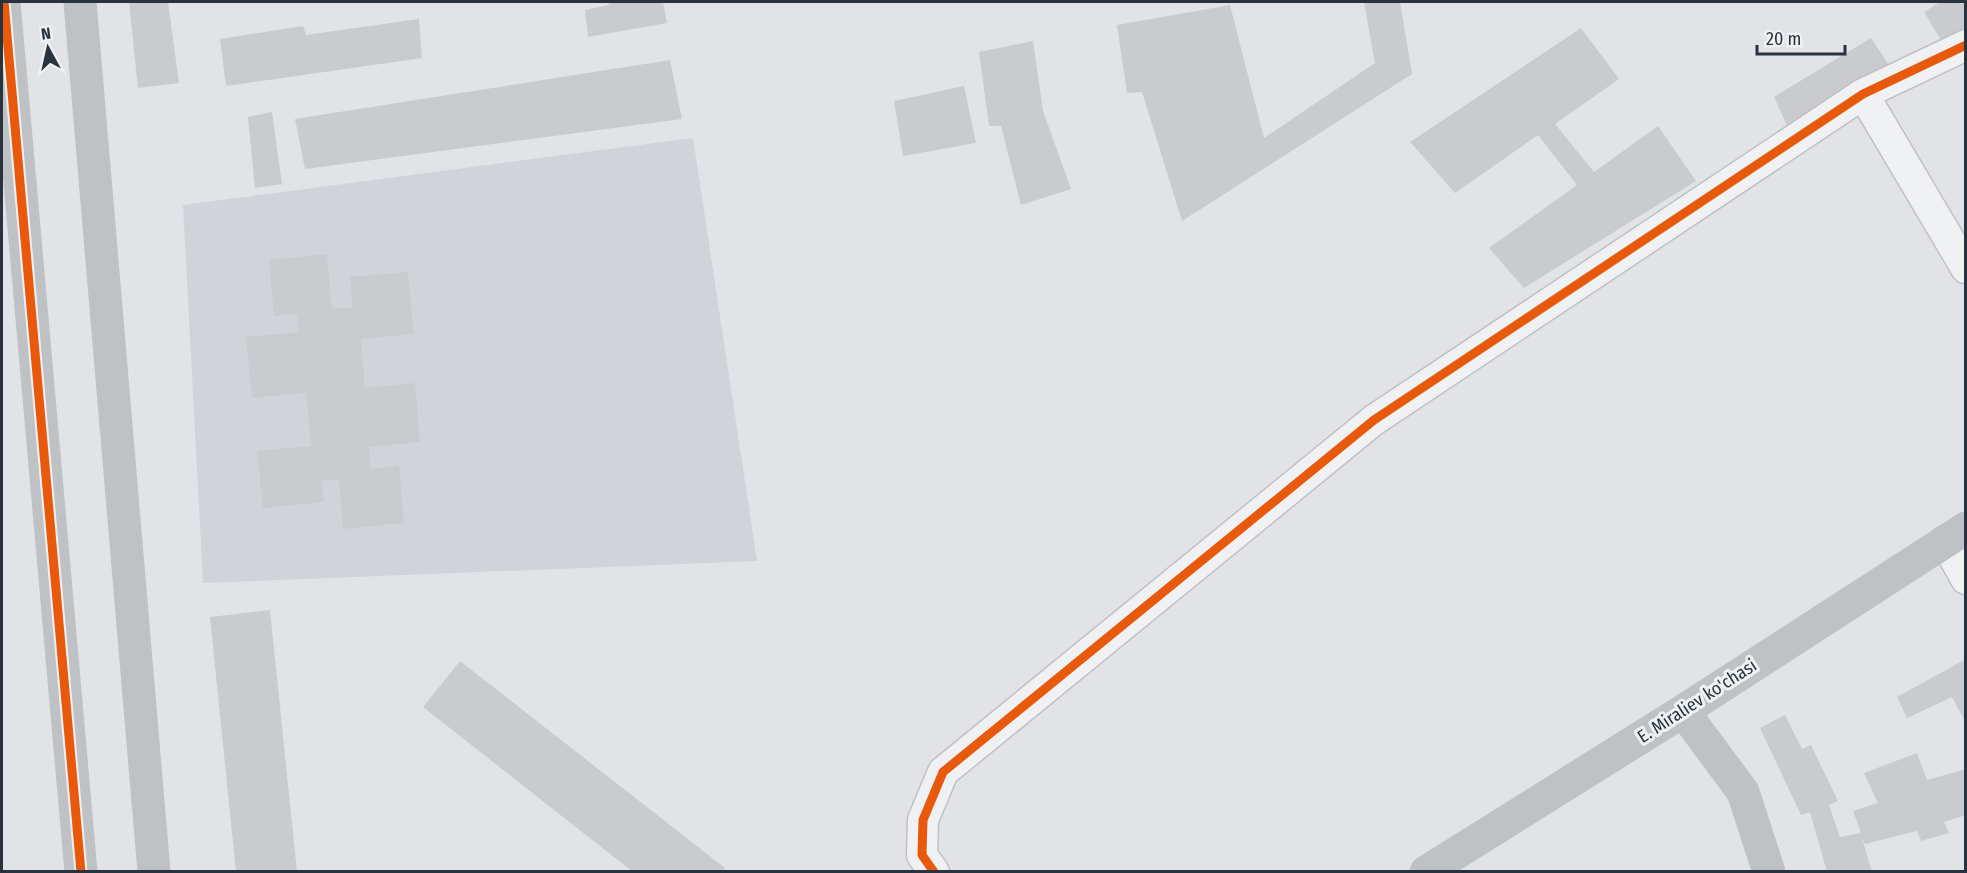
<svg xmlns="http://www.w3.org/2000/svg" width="1967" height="873" font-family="'Fira Sans Condensed',sans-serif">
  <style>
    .built { fill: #d0d3d9 }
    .building { fill: #c9cbce }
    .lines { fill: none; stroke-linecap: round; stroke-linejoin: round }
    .street-casing { stroke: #c0c1c4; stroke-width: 33 }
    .street { stroke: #f0f1f3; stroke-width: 30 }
    .secondary { stroke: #bfc2c5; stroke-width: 33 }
    .cycleway-casing { stroke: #eff2f5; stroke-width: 13 }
    .cycleway { stroke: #e8590c; stroke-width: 9 }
    .labels { text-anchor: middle; stroke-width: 6; stroke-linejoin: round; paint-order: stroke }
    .street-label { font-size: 18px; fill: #2a333d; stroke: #eff2f5 }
  </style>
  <rect width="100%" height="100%" fill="#e1e3e6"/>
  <!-- built -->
  <path class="built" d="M693 138 757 561 203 583 183 205Z"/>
  <!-- building -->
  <path class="building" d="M129 2H168L179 83 138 88Z
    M608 2H663L667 23 588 37 585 10 609 5Z
    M1364 2H1400L1412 74 1182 221 1142 92 1127 93 1117 25 1230 5 1264 138 1375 63Z
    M1940 2H1966V38L1949 53 1924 12Z
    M419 19 422 58 226 86 220 39 303 26 306 35Z
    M1581 28 1619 79 1555 124 1594 172 1658 126 1696 181 1524 288 1489 248 1577 185 1538 135 1455 193 1410 142Z
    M1871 38 1889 65 1788 128 1774 97Z
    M1033 41 1043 111 1071 189 1021 205 1001 126H989L979 52Z
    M670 60 682 119 305 169 295 119Z
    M964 86 976 143 903 156 894 101Z
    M272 112 282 184 255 188 248 117Z
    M327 254 332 309 353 307 350 277 408 272 414 334 361 339 365 388 415 383 420 442 369 447 371 469 399 466 404 523 343 529 339 479 322 481 324 502 263 508 257 451 311 446 306 393 252 398 246 337 299 332 297 314 274 316 269 260Z
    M270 610 297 872H236L210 617Z
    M1966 659V723L1952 697 1907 718 1897 697Z
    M460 661 725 868 722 872H633L423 707Z
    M1785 715 1802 749 1811 745 1838 801 1829 805 1840 837 1861 833 1853 811 1878 803 1864 773 1917 753 1927 780 1966 769V815L1944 822 1949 833 1921 841 1917 831 1865 844 1862 838 1872 872H1827L1810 812 1801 815 1760 728Z"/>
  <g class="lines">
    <!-- street casing -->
    <g class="street-casing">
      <path id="street" d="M1863 94 1966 268
        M1945 541 1966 579
        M934 872 922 855 923 820 943 772 1374 420 1863 94 1966 45"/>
    </g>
    <!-- street -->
    <use href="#street" class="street"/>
    <!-- secondary -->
    <path class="secondary" d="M4 2 81 872
      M80 2 154 872
      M1683 711 1743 792 1769 872
      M1426 872 1683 711 1966 528"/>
    <!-- cycleway casing -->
    <g class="cycleway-casing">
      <path id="cycleway" d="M4 2 81 872
        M934 872 922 855 923 820 943 772 1374 420 1863 94 1966 45"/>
    </g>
    <!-- cycleway -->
    <use href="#cycleway" class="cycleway"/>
  </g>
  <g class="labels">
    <!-- street labels -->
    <g class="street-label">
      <text transform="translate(1697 701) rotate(-33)" y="6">E. Miraliev ko'chasi</text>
    </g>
  </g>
  <!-- border -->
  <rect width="1967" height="873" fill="none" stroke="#2a333d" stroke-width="6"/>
  <!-- north arrow -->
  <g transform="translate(48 48) rotate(352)" stroke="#eff2f5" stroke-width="4.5" paint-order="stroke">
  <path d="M0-4.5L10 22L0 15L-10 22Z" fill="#2a333d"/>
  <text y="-9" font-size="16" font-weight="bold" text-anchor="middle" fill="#2a333d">N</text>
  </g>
  <!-- scale -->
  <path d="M1757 45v9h88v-9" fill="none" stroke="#2a333d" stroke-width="3"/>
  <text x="1766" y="45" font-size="18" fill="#2a333d" stroke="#eff2f5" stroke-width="4.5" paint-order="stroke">20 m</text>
</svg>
